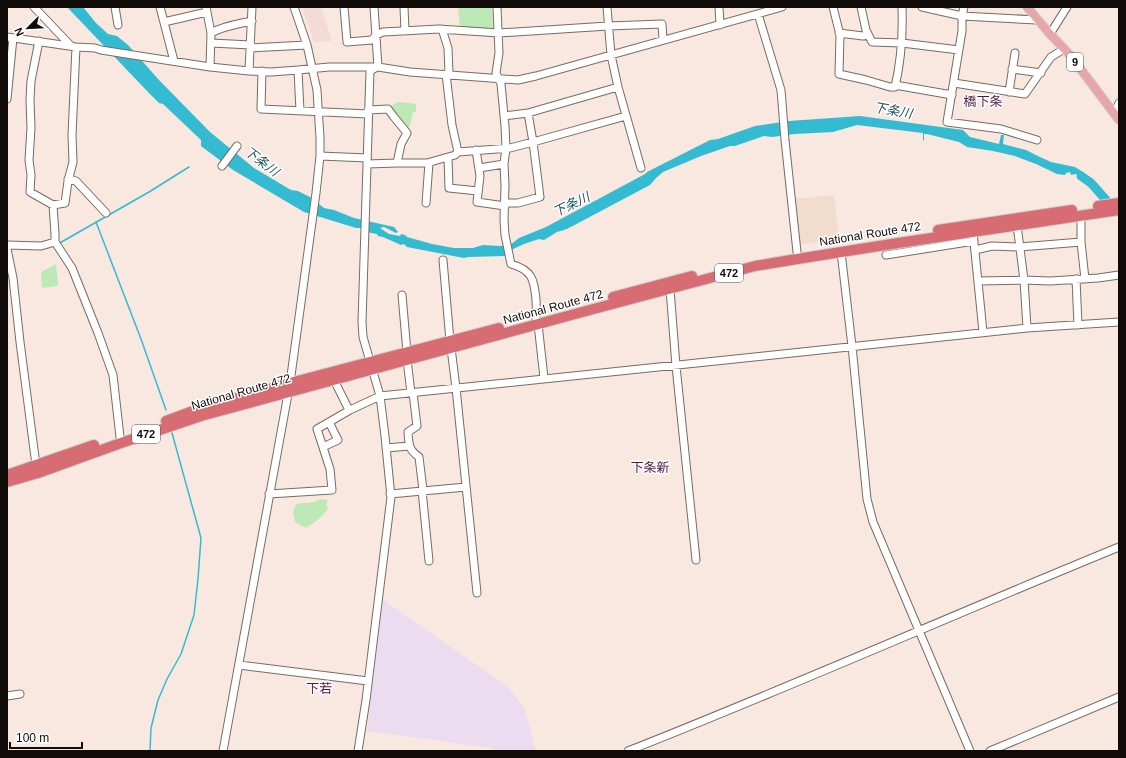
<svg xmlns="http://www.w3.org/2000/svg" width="1126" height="758" font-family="Arial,'Noto Sans JP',sans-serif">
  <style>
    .commercial { fill: #f5dbd7 }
    .built { fill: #f2dcce }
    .medical { fill: #ebdcef }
    .green { fill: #bce9b6 }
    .water { fill: #34bbd2 }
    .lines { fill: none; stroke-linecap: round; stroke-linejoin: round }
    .stream { stroke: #34bbd2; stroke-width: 1.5 }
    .river { stroke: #34bbd2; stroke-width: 9 }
    .minor-casing { stroke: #796b63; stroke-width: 9 }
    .major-casing { stroke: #cfcece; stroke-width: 10 }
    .highway-casing { stroke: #cfcece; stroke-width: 12 }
    .minor { stroke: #fff; stroke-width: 7 }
    .major { stroke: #e7a7aa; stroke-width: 8 }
    .highway { stroke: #d76d72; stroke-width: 10 }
    .labels { text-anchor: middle; stroke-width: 3; stroke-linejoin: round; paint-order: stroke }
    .shield { fill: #fff; stroke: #585452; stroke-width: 1 }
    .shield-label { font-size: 11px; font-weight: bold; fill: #100b08 }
    .street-label { font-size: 12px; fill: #100b08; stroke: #fff }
    .neighbourhood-label { font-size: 13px; fill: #501740; stroke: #fff }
    .water-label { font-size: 13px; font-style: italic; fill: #1f555e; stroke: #fff }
  </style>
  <rect width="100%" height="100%" fill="#f8e8df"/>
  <!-- commercial -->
  <path class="commercial" d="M302 7H321L332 41 314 42Z"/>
  <!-- built -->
  <path class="built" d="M834 195 839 239 799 245 794 199Z"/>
  <!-- medical -->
  <path class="medical" d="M382 599 508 687 524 708 536 751H493L492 748 367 731Z"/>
  <!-- green -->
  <path class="green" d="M458 7H492L493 30 460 27Z
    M399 102 416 104V111L412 114 411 123 407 131 388 107Z
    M56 264 58 283 57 286 42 288 41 272Z
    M320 499 328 500 326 504 328 508C322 518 315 522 306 528L295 522 293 512 296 504C305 502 311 505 320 499Z"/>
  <!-- water -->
  <path class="water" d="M67 7H83L96 23 108 34 117 36 128 45 159 80 210 132 254 168 291 190 298 191 310 197 324 208 334 210 354 218 394 227 398 232 396 233 384 227 380 228 389 234 400 236 401 234 405 235 407 237 432 244 454 248H473L483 245 500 246 510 245 519 238 546 227 645 174 647 172 710 140 718 139 755 126 789 121 860 116 963 130 970 137 999 144 1001 135H1004L1003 144 1026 150 1040 157 1051 162 1075 167 1083 172 1092 181 1090 183 1076 174 1071 175 1070 172 1066 173 1065 175 1057 174 1036 164 1015 156 993 151 967 147 959 142 927 134H924V141L923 140V133L857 125 833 132 795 134 772 137 764 136 735 146H730L701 156 663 172 656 178 650 185 567 229 557 232 544 240 539 239 524 244 511 250 505 256 468 257 464 258 407 247 404 244 401 245 383 237 378 236 377 234 366 232 362 228H356L304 212 233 170 201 146V140L163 104 159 103 147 91Z"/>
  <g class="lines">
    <!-- stream -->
    <path class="stream" d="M96 222 141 339 166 410
      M58 244 149 192 189 167
      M150 751 151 728 158 700 167 679 181 654 194 615 198 579 201 538 172 433"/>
    <!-- river -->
    <path class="river" d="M1081 176 1091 183 1114 209"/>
    <!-- minor casing -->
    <g class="minor-casing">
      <path id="minor" d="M34 7 71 46
        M115 7 118 25
        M160 7 174 61
        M206 7 211 33 210 67
        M344 7 347 42 372 40 376 35 383 32 439 29 499 33 608 26 662 24 663 40
        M374 7 378 67
        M404 7 405 31
        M497 7 499 53 496 73 501 84 505 126 506 148 504 164 505 185 504 220 505 235 511 264C532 270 534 279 536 299 536 306 537 312 536 318
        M607 7 611 55 618 87 641 168
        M719 7 720 25
        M833 7 840 35 839 74 866 80 890 87H895C901 61 903 34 902 7
        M861 7 866 30 872 42 902 43 959 50
        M922 7 962 16 1037 20
        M964 7 962 16V31L947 122 1001 129 1037 140
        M758 14 781 90 785 140 797 252
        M164 22 207 12
        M442 29 448 48 449 74
        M211 33C223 26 238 24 252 21
        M839 33 863 36 868 35
        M1050 34 1067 7
        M7 37 76 47 95 48 101 50 210 67 249 71 271 72 298 70 329 67H378L410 72 518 80 536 76 782 7
        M39 41 31 81 30 100 31 128 29 160 31 175 30 192 53 205 65 203 68 181 73 162 72 135 76 47
        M211 43 251 45
        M250 48 307 45
        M1012 69 1041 73
        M298 70 300 111
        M249 71 252 7
        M262 71 261 109 368 114
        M446 74 452 125 458 152
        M954 83 1025 94 1051 57 1064 49
        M895 85 952 95
        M1009 92 1015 53
        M7 99 13 38
        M368 110 388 109 394 117 407 133 401 144 397 163
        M1116 110 1119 103
        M504 116 528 113 618 87
        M476 150 480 176 477 202 505 206
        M320 156 367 158
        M448 157 449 188 478 191
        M367 164 397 163H427L455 155 458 152 510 148 533 142 626 116
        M222 166 237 146
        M479 168 504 164
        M68 179 76 181 106 213
        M426 203 429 163
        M505 203H518L540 197 533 142 528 113
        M53 205 55 234V242L72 268 98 333 113 375 120 437
        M1081 216V242L1085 279
        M1017 225 1024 280 1027 328
        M973 232 983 332
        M7 245 41 246 55 242
        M7 249 13 278 20 342 36 465
        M975 250 992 246 1020 247 1081 242
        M841 252 852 346 867 499 873 522 970 751
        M886 255 974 241
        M443 260 450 341
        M1076 279 1078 325
        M978 281 1024 280 1050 281 1098 278 1119 275
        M670 289 676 366 696 560
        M402 295 407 352
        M538 324 544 378
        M451 348 456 388 477 593
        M407 360 411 393
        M334 380 349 410
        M413 393 417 426 408 432C409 444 408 449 419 457L423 490
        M323 447 338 440 329 422
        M386 448 409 446
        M422 490 429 561
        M269 494 332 490 330 469 317 429 350 410 380 396 764 356 1027 328 1119 322
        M390 494 466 487
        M239 665 368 681
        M7 696 20 694
        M223 751 290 383 316 193 320 156V138L317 90 307 45 294 7
        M358 751 366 700 391 497 385 436 380 396 363 337 362 322 370 71 377 67
        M628 751C793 686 955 614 1119 547
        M990 751 1119 697"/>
    </g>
    <!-- major casing -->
    <g class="major-casing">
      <path id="major" d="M1027 7 1050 34 1070 55 1119 120"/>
    </g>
    <!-- highway casing -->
    <g class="highway-casing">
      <path id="highway" d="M1098 206 1119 203
        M938 230 1072 210
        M613 297 692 276
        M166 421 201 408 290 383 499 328
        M7 475 94 445
        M7 482 38 473 121 443 201 416 586 311 755 266 791 260 898 243 1119 210"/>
    </g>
    <!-- minor -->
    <use href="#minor" class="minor"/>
    <!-- major -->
    <use href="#major" class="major"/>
    <!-- highway -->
    <use href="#highway" class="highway"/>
  </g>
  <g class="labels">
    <!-- shield labels -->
    <g class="shield">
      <rect x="1067" y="53" width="16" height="18" rx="3"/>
      <rect x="715" y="264" width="28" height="18" rx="3"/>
      <rect x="132" y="425" width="28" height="18" rx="3"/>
    </g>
    <g class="shield-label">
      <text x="1075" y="66">9</text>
      <text x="729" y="277">472</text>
      <text x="146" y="438">472</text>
    </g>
    <!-- street labels -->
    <g class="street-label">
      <text transform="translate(870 234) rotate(-9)" y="4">National Route 472</text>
      <text transform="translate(553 307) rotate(-15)" y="4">National Route 472</text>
      <text transform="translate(241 392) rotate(-16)" y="4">National Route 472</text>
    </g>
    <!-- neighbourhood labels -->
    <g class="neighbourhood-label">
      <text x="983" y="106">橋下条</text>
      <text x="650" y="472">下条新</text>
      <text x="319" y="693">下若</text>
    </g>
    <!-- water labels -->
    <g class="water-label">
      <text transform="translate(893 110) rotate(10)" y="5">下条川</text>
      <text transform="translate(262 161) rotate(37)" y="5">下条川</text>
      <text transform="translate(571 204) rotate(-26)" y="5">下条川</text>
    </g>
  </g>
  <!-- border -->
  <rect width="1126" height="758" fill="none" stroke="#100b08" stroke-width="16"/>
  <!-- north arrow -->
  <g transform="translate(28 28) rotate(246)" stroke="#ffffff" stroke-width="3" paint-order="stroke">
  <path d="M0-3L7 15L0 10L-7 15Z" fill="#100b08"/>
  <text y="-6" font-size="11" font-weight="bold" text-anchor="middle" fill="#100b08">N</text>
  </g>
  <!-- scale -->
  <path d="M10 742v6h72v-6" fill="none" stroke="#100b08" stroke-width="2"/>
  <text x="16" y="742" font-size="12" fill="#100b08" stroke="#ffffff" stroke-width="3" paint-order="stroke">100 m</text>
</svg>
